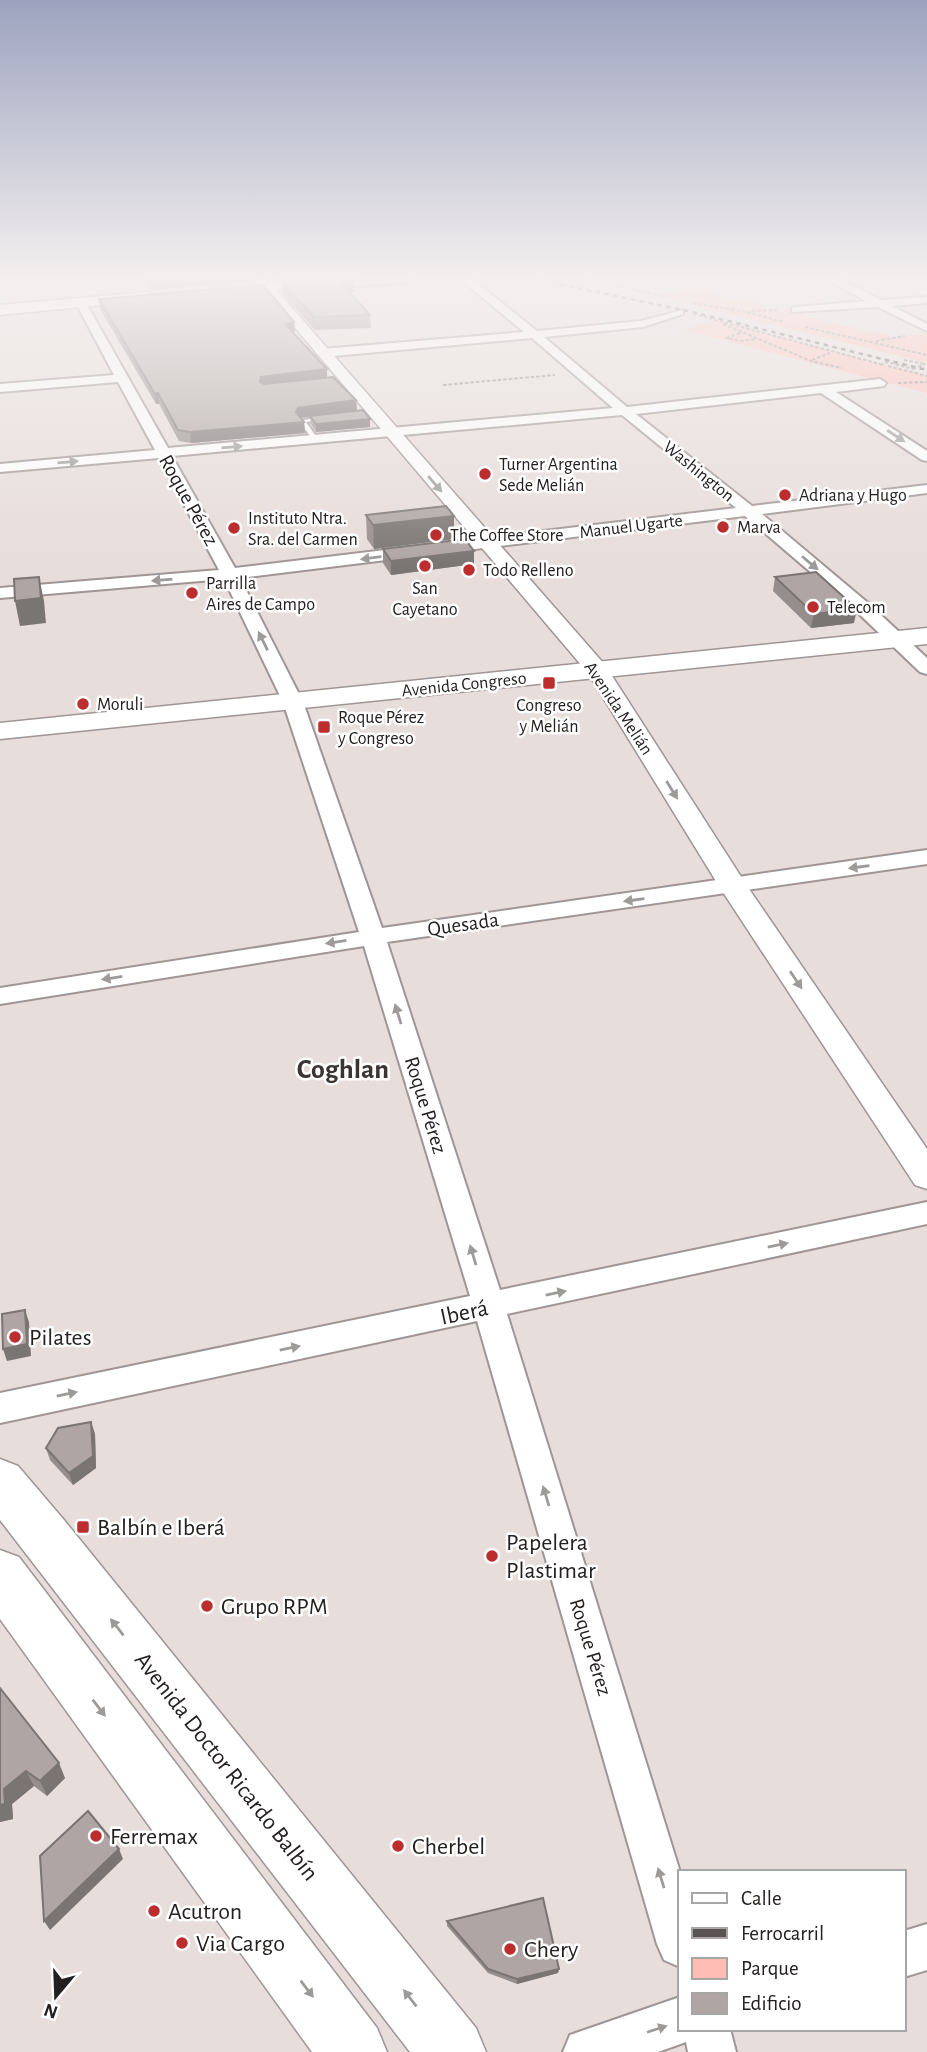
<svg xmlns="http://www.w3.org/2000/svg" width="927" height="2052" font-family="'Alegreya Sans',sans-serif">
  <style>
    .green { fill: #ffbdb6 }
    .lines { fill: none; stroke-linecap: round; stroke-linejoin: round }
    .service-casing { stroke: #9e9594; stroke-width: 4 }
    .minor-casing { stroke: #9e9594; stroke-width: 4 }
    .tertiary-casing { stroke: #9e9594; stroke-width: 3 }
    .secondary-casing { stroke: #9e9594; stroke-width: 3 }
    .path { stroke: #908988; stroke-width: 2; stroke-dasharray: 3.5 2; stroke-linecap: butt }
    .service { fill: #fff; fill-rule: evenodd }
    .minor { fill: #fff; fill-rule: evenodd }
    .tertiary { fill: #fff; fill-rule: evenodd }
    .secondary { fill: #fff; fill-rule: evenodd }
    .rail { stroke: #595453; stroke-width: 2.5; stroke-dasharray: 4.5 4.5; stroke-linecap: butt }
    .path-bridge { stroke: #908988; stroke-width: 2; stroke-dasharray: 3.5 2; stroke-linecap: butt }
    .wall { fill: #968e8d }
    .shaded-wall { fill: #7a7473 }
    .building { fill: #aea5a4; stroke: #7a7473; stroke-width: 2 }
    .oneway { fill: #9c9b9a }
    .poi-dot { fill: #bc2d2e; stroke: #fff; stroke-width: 2.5 }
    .labels { text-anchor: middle; stroke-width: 5; stroke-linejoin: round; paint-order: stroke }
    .far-poi-label { font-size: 18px; fill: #23201f; stroke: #fff; text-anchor: start }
    .far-street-label { font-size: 18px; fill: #23201f; stroke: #fff }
    .street-label { font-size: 21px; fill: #23201f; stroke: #fff }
    .near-street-label { font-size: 24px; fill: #23201f; stroke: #fff }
    .near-poi-label { font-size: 24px; fill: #23201f; stroke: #fff; text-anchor: start }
    .district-label { font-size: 28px; font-weight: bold; fill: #3b3433; stroke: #fff }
  </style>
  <rect width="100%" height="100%" fill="#e7dddb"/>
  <!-- green -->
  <path class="green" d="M704 287 728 301 750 299 767 310H796L808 317 894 337 927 334V363L651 295Z
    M716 320 927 376V393L684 330Z"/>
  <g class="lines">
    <!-- service casing -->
    <g class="service-casing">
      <path id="service" d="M325 416 327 419 306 422 318 439 313 440 299 421Z"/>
    </g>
    <!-- minor casing -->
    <g class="minor-casing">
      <path id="minor" d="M253 279H264L272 287 263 289Z
        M368 279H414L409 282 332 288 327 285 332 282Z
        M460 279H472L537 331 641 321 683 310V314L643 327 544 337 627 407 880 379 886 383 884 386 836 392 927 451V461L922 460 821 393 636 414 752 506 927 485V493L762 514 868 603 927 658V674L920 672 856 611 745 516 240 578 303 702 382 928 927 850V864L387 942 500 1290 927 1202V1224L507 1314 680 1872V1967L664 1960 657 1944 477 1321 0 1423V1393L470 1296 364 946 0 1004V988L359 932 283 702 224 579 0 598V588L219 570 159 458 0 472V464L155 450 118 382 0 392V384L114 375 76 303 81 300 86 303 168 448 613 408 532 338 322 357 316 353 322 349 524 332ZM622 415 736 508 235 568 172 456Z
        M826 279H839L881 300 927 297V303L892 306 927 324V331L878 307 792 312V308L796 307 866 301Z
        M927 1924V1970L904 1977V1931Z
        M680 1997V2029H730L736 2052H688L686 2042 658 2052H563L570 2035Z"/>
    </g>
    <!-- tertiary casing -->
    <g class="tertiary-casing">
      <path id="tertiary" d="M267 283 271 284 605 665 747 886 927 1149V1189L915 1185 719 886 588 673 263 290 261 287Z"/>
    </g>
    <!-- secondary casing -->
    <g class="secondary-casing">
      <path id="secondary" d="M309 279H372L365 283 216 295 209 291 216 287Z
        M148 292 153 294 156 297 153 300 0 315V305Z
        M927 628V644L0 739V723Z
        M0 1459 18 1466 64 1520 476 2028 486 2052H410L0 1520Z
        M0 1550 19 1557 377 2028 387 2052H312L0 1619Z"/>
    </g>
    <!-- path -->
    <path class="path" d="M588 279 670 298
      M693 303 747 312 783 322
      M752 311 778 310
      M693 314 880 364
      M723 324 811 361 842 368
      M805 327 927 355
      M740 333 727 338 740 341 757 339
      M876 341 905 336
      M812 360 830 353
      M904 360 925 364
      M880 365 887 362 913 369
      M888 366 927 376
      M898 383 927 382
      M443 385 555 375"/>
    <!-- service -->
    <use href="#service" class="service"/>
    <!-- minor -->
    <use href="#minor" class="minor"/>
    <!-- tertiary -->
    <use href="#tertiary" class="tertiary"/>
    <!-- secondary -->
    <use href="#secondary" class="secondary"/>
    <!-- rail -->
    <path class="rail" d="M534 279 688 311 927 370"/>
    <!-- path-bridge -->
    <path class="path-bridge" d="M913 369 925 364"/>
  </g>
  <!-- wall -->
  <path class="wall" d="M146 279H251L252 281 150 290 146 283Z
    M281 281 355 292 350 293 370 315 371 328 315 330 282 293Z
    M99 299 294 322 295 332H293L327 377 356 400 357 411 370 427 316 432 311 424 310 417 301 418 304 422 305 433 191 443 179 441 159 404H156L100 309Z
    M366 515 454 516V539L374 549 367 539Z
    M383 549 474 564 391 575 383 563Z
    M775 577 854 623 811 628 773 591Z
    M91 1422 95 1434 96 1468 73 1485 50 1460 46 1448Z
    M0 1688 65 1778 47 1796 34 1786 12 1804 13 1819 0 1822Z
    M447 1921 559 1969 558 1973 517 1984 488 1973 447 1926Z"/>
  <!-- shaded-wall -->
  <path class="shaded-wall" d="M149 279H251L252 281 150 290Z
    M354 280 355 292 340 293V281Z
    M294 322 295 332 286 334 285 324Z
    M327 369V380L262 387 260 382 261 377Z
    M158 393 159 404H156L155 394Z
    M356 400 357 411 299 418 296 412 298 408Z
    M370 419V427L316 432V424Z
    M304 422 305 433 191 443 190 432Z
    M454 516V539L374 549 373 525Z
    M474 551V564L391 575V561Z
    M39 577 44 601 46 623 20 626 15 601Z
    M857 609 854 623 811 628 814 614Z
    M25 1310 29 1322 31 1356 7 1361 3 1349Z
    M91 1422 95 1434 96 1468 73 1485 69 1473Z
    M59 1763 65 1778 47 1796 40 1781Z
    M26 1771 34 1786 12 1804 13 1819 0 1822V1805L4 1789Z
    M119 1849 123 1859 50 1930 44 1921Z
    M559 1969 558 1973 517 1984V1979Z"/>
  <!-- building -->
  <path class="building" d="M311 279H354V280L340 281 370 315 314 317 281 281Z
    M263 285 294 322 285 324 327 369 261 377 260 382 264 384 333 377 356 400 298 408 296 412 304 422 190 432 178 430 158 393 155 394 99 299Z
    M363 410 370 419 316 424 310 416Z
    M446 506 454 516 373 525 366 515Z
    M465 539 474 551 391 561 383 549Z
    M816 572 857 609 814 614 775 577Z
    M39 577 41 598 15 601 14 579Z
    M25 1310 27 1344 3 1349 2 1314Z
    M91 1422 93 1456 69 1473 46 1448 58 1428Z
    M0 1688 59 1763 40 1781 26 1771 4 1789 5 1804 0 1805Z
    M88 1811 119 1849 44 1921 40 1856Z
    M543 1898 559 1969 517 1979 488 1969 447 1921Z"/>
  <!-- one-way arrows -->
  <defs><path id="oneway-solid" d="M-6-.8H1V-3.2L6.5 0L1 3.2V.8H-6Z" transform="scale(1.75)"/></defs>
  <g class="oneway">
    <use href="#oneway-solid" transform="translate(896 436) rotate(33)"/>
    <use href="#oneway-solid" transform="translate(232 447) rotate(-5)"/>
    <use href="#oneway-solid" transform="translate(68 462) rotate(-5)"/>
    <use href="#oneway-solid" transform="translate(435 484) rotate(49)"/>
    <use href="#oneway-solid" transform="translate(371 558) rotate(173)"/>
    <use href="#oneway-solid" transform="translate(810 563) rotate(40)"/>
    <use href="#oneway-solid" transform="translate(162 580) rotate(175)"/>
    <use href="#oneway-solid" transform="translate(263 641) rotate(-116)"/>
    <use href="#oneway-solid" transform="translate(672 790) rotate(58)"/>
    <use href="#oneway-solid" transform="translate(859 867) rotate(172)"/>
    <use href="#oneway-solid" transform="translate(634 900) rotate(172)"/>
    <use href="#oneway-solid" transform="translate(336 942) rotate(171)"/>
    <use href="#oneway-solid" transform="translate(112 978) rotate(171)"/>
    <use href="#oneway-solid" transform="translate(796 980) rotate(56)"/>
    <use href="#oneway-solid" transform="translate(398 1014) rotate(-107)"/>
    <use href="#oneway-solid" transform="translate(778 1245) rotate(-12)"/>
    <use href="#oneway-solid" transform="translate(473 1255) rotate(-107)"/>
    <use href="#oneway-solid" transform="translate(556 1293) rotate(-12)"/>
    <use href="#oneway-solid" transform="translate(290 1348) rotate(-12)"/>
    <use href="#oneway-solid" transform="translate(67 1394) rotate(-12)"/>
    <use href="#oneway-solid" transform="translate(546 1496) rotate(-107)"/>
    <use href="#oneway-solid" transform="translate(117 1627) rotate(-128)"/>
    <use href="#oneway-solid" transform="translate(99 1708) rotate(53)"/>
    <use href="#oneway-solid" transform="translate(661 1878) rotate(-107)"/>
    <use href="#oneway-solid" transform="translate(307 1989) rotate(53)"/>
    <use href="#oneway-solid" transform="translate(410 1998) rotate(-128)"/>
    <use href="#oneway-solid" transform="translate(657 2029) rotate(-18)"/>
  </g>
  <!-- sky -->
  <linearGradient id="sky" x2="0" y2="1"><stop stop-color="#9da3bf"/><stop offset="0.49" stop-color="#f4f0ef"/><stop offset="1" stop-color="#f4f0ef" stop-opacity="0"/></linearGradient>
  <rect width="927" height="566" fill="url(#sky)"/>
  <!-- markers -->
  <g class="poi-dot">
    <circle cx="485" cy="474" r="7"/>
    <circle cx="785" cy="495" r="7"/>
    <circle cx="723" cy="527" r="7"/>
    <circle cx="234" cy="528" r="7"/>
    <circle cx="436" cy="535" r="7"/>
    <circle cx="425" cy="566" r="7"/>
    <circle cx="469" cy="570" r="7"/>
    <circle cx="192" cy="593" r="7"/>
    <circle cx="813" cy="607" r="7"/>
    <rect x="542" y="676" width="14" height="14" rx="3.5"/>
    <circle cx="83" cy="704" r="7"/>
    <rect x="317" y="720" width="14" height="14" rx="3.5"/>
    <circle cx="15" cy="1337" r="7"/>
    <rect x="76" y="1520" width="14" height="14" rx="3.5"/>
    <circle cx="492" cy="1556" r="7"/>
    <circle cx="207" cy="1606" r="7"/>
    <circle cx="96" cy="1836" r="7"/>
    <circle cx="398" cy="1846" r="7"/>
    <circle cx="154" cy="1911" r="7"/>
    <circle cx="182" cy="1943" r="7"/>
    <circle cx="510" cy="1949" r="7"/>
  </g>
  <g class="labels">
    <!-- far-poi labels -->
    <g class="far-poi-label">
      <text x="499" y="470">Turner Argentina<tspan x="499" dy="21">Sede Melián</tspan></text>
      <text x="799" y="501">Adriana y Hugo</text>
      <text x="248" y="524">Instituto Ntra.<tspan x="248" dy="21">Sra. del Carmen</tspan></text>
      <text x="737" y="533">Marva</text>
      <text x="450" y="541">The Coffee Store</text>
      <text x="483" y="576">Todo Relleno</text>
      <text x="206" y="589">Parrilla<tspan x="206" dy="21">Aires de Campo</tspan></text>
      <text x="425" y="594" text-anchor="middle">San<tspan x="425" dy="21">Cayetano</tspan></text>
      <text x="827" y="613">Telecom</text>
      <text x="97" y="710">Moruli</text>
      <text x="549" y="711" text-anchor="middle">Congreso<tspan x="549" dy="21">y Melián</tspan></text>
      <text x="338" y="723">Roque Pérez<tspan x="338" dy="21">y Congreso</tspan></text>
    </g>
    <!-- far-street labels -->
    <g class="far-street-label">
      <text transform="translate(699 471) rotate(39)" y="6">Washington</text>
      <text transform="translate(631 526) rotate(-7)" y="6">Manuel Ugarte</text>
      <text transform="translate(464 684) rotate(-6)" y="6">Avenida Congreso</text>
      <text transform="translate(619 708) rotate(56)" y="6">Avenida Melián</text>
    </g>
    <!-- street labels -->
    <g class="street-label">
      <text transform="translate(189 500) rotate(61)" y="7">Roque Pérez</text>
      <text transform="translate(463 924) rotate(-8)" y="7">Quesada</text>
      <text transform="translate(426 1105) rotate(73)" y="7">Roque Pérez</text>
      <text transform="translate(591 1647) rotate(73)" y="7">Roque Pérez</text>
    </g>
    <!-- near-street labels -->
    <g class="near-street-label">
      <text transform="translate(464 1312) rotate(-12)" y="8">Iberá</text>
      <text transform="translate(227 1766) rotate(52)" y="8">Avenida Doctor Ricardo Balbín</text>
    </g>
    <!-- near-poi labels -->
    <g class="near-poi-label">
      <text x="29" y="1345">Pilates</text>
      <text x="97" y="1535">Balbín e Iberá</text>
      <text x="506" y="1550">Papelera<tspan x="506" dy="28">Plastimar</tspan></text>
      <text x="221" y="1614">Grupo RPM</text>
      <text x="110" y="1844">Ferremax</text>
      <text x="412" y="1854">Cherbel</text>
      <text x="168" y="1919">Acutron</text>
      <text x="196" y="1951">Via Cargo</text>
      <text x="524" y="1957">Chery</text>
    </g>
    <!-- district labels -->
    <g class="district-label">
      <text x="343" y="1078">Coghlan</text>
    </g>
  </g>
  <!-- legend -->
  <rect x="678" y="1870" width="228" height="161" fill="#ffffff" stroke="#a7a6a5" stroke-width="2"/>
  <rect x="692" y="1893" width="35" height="10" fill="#ffffff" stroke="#a7a6a5" stroke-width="2"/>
  <text x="741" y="1905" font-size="21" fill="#23201f">Calle</text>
  <rect x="692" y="1928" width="35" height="10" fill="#595453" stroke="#a7a6a5" stroke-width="2"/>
  <text x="741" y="1940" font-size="21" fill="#23201f">Ferrocarril</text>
  <rect x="692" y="1958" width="35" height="21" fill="#ffbdb6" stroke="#a7a6a5" stroke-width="2"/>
  <text x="741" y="1975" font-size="21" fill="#23201f">Parque</text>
  <rect x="692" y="1993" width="35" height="21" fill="#aea5a4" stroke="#a7a6a5" stroke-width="2"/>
  <text x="741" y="2010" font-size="21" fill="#23201f">Edificio</text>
  <!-- north arrow -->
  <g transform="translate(56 1996) rotate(199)" stroke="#ffffff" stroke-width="5" paint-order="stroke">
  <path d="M0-5L12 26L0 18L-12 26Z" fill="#23201f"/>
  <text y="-10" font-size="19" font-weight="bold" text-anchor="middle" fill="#23201f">N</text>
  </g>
</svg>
